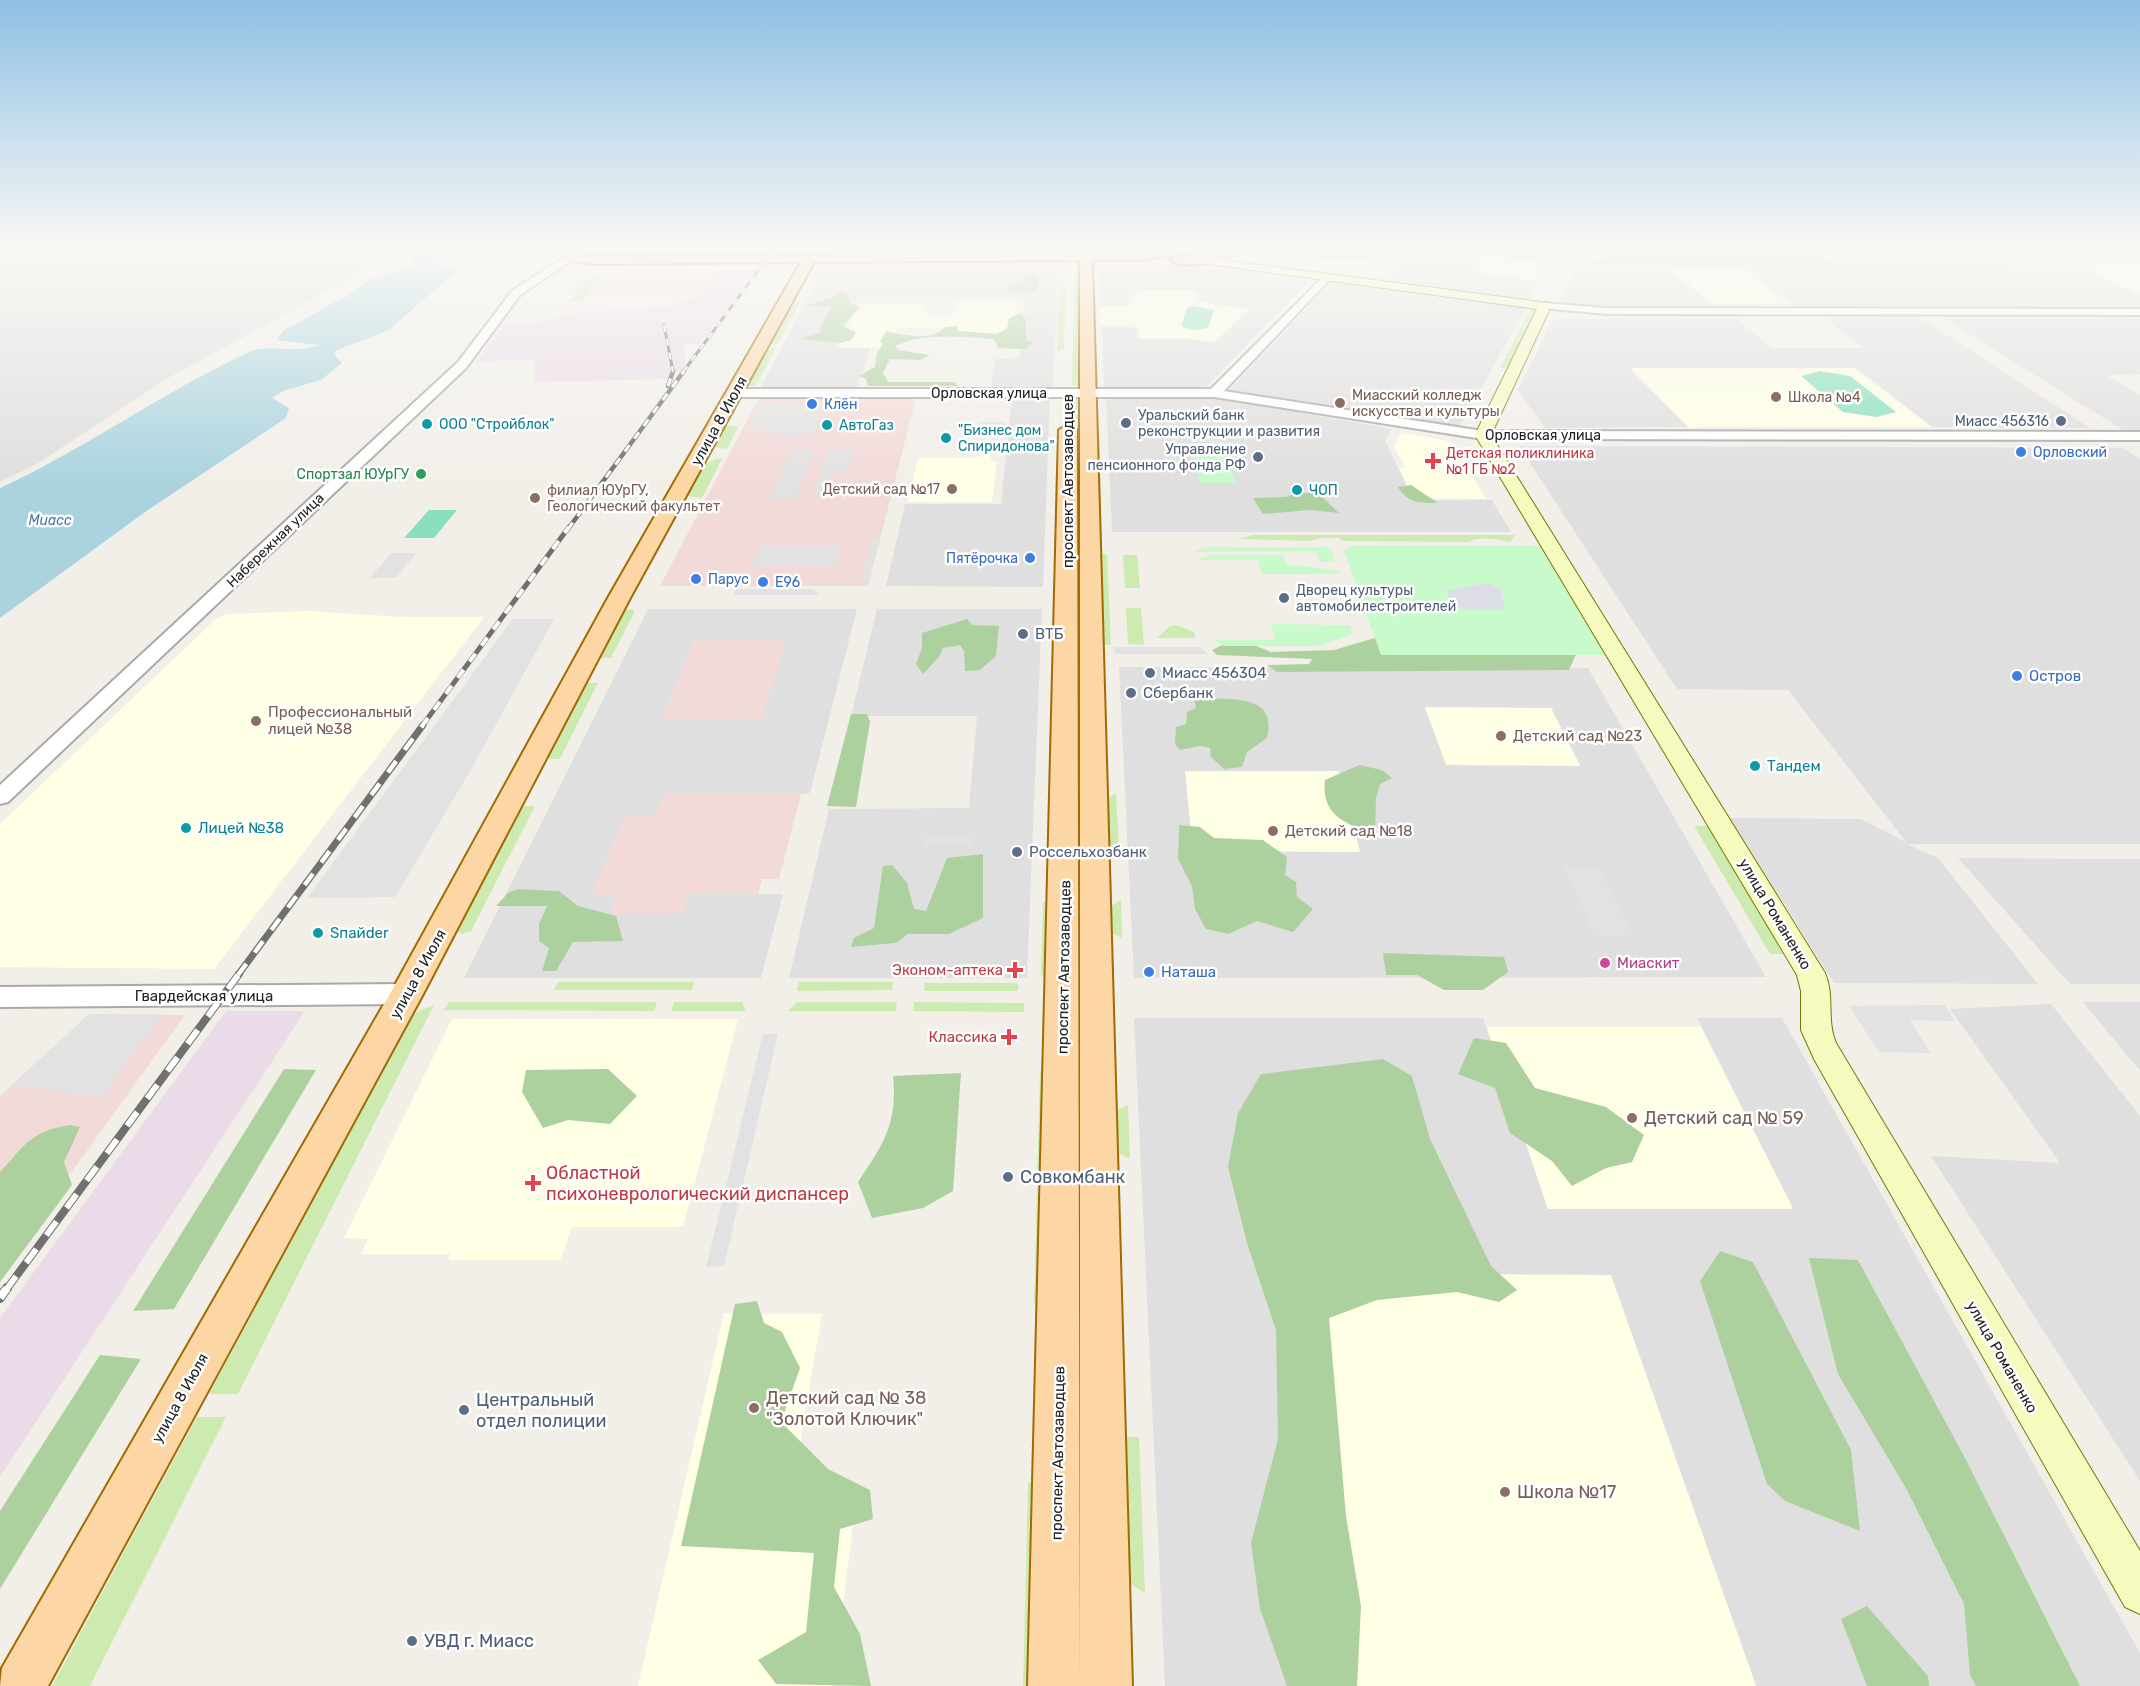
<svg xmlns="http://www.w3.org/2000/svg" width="2140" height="1686" font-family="Rubik,sans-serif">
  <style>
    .residential { fill: #e0dfdf; fill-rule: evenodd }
    .commercial { fill: #f2dad9 }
    .industrial { fill: #ebdbe8 }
    .education { fill: #ffffe5 }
    .military { fill: #f3e3dd }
    .grass { fill: #cdebb0 }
    .forest { fill: #add19e }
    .park { fill: #c8facc }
    .pitch { fill: #88e0be }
    .parking { fill: #e2e2e2 }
    .plaza { fill: #dddde8 }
    .water { fill: #aad3df }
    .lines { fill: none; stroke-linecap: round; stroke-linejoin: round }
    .tertiary-casing { stroke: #a9a9a9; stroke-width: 4 }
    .secondary-casing { stroke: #707d05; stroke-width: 2 }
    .primary-casing { stroke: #a06b00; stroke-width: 4 }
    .tertiary { fill: #fff; fill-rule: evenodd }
    .secondary { fill: #f7fabf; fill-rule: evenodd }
    .primary { fill: #fcd6a4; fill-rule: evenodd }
    .rail-far5-casing { stroke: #707070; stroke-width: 3 }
    .rail-far4-casing { stroke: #707070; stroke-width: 4.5 }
    .rail-far3-casing { stroke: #707070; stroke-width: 5 }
    .rail-far2-casing { stroke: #707070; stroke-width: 7 }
    .rail-far1-casing { stroke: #707070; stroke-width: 8 }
    .rail-casing { stroke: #707070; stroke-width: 10 }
    .rail-far5 { stroke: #fff; stroke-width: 2; stroke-dasharray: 7; stroke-linecap: butt }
    .rail-far4 { stroke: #fff; stroke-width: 3; stroke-dasharray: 8; stroke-linecap: butt }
    .rail-far3 { stroke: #fff; stroke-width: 4; stroke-dasharray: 10; stroke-linecap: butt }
    .rail-far2 { stroke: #fff; stroke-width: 4.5; stroke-dasharray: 14; stroke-linecap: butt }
    .rail-far1 { stroke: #fff; stroke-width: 6; stroke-dasharray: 17; stroke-linecap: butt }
    .rail { stroke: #fff; stroke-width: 8; stroke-dasharray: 22; stroke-linecap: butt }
    .education-dot { fill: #8d6e63; stroke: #fff; stroke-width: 2 }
    .shop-dot { fill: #3f7fe0; stroke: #fff; stroke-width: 2 }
    .service-dot { fill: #5c6f8a; stroke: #fff; stroke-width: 2 }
    .culture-dot { fill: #0f9aa8; stroke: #fff; stroke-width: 2 }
    .health-dot { fill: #e0444e; stroke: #fff; stroke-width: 2 }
    .leisure-dot { fill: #2e9e5b; stroke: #fff; stroke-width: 2 }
    .hotel-dot { fill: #d1479c; stroke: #fff; stroke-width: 2 }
    .labels { text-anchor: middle; stroke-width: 5; stroke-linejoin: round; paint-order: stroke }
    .far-street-label { font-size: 14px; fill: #222; stroke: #fff }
    .far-education-label { font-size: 14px; fill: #785e54; stroke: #fff; text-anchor: start }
    .far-shop-label { font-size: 14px; fill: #366cbe; stroke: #fff; text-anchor: start }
    .far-service-label { font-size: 14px; fill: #4e5e75; stroke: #fff; text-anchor: start }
    .far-culture-label { font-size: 14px; fill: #0d838f; stroke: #fff; text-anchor: start }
    .far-health-label { font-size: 14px; fill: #be3a42; stroke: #fff; text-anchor: start }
    .far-leisure-label { font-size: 14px; fill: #27864d; stroke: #fff; text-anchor: end }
    .far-water-label { font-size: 14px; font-style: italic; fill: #4a7aab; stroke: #fff }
    .street-label { font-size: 15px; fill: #222; stroke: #fff }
    .service-label { font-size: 15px; fill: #4e5e75; stroke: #fff; text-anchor: start }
    .shop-label { font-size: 15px; fill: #366cbe; stroke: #fff; text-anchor: start }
    .education-label { font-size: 15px; fill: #785e54; stroke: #fff; text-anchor: start }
    .culture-label { font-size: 15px; fill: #0d838f; stroke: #fff; text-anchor: start }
    .hotel-label { font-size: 15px; fill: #b23c85; stroke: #fff; text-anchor: start }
    .health-label { font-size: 15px; fill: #be3a42; stroke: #fff; text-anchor: end }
    .near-education-label { font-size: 18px; fill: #785e54; stroke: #fff; text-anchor: start }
    .near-health-label { font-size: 18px; fill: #be3a42; stroke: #fff; text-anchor: start }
    .near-service-label { font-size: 18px; fill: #4e5e75; stroke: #fff; text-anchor: start }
  </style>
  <rect width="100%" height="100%" fill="#f2efe9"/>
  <!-- residential -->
  <path class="residential" d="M0 248H390L337 286 170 377 35 465 0 482Z
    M1397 248 1480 256 1470 273 1538 282 1529 300 1388 280 1395 269 1381 267Z
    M1826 248H1976L2013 268H2082L2140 296V306H1796L1744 267H1843Z
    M1099 266H1205L1310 280 1206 387H1104L1102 327 1136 328 1138 339H1188L1214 343 1251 309 1199 301 1197 291 1127 290 1128 305H1100Z
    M1576 267H1667L1713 306 1595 305V310L1559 306Z
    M822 269 1058 270 1053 387H991L995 359 1019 358 1025 298 857 297 835 348H871L857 387H761Z
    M1331 282 1526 308 1458 429 1230 390Z
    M1553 319H1737L1772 348H1863L1826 319H1922L2090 428 1932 427 1857 368 1630 370 1688 427 1545 428 1518 390Z
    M1945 319H2140V374L2106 375 2140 395V433H2128Z
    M1106 397H1215L1392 429 1385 440 1413 500H1492L1511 532H1112Z
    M1012 398H1050L1043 587 886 586 905 504H1001Z
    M1519 446 2123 448 2140 459V844H1907L1938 858 2038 984 1834 983 1730 818 1861 819 1907 843 1788 690 1677 689Z
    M648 609H857L810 793 655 816 593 894H617L610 913 689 894H783L761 978H464Z
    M877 609H1042L1027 978H789L829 809 969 808 977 716H851Z
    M1119 667 1588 668 1766 977 1134 978ZM1425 708H1551L1580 765H1447Z
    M1958 858 2140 859V984H2070Z
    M2083 1002H2140V1071Z
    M2051 1004 2140 1116V1481L1931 1156 2060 1163 1950 1009Z
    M1134 1018H1483L1548 1209 1793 1208 1697 1018H1782L2140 1653V1686H1756L1611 1276 1350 1686H1165Z"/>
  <!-- commercial -->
  <path class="commercial" d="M761 394H917L868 586H660Z
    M695 639H787L761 719H661Z
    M664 794H801L779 879H762L758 894H689L683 913H609L616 895 592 894 625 816H655Z
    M89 1014 185 1015 0 1271V1096Z"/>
  <!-- industrial -->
  <path class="industrial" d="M590 248H720L760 249 756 256 603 257 588 250Z
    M1989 248H2043L2046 249 2036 250 2057 261H2014Z
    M755 270 700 344H684L686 363 681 371 669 373V379L535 382V359L477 362 501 326 534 323 573 313 677 305V300L694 298 717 271Z
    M226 1011H305L0 1477V1318Z"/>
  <!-- education -->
  <path class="education" d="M1257 248H1314H1300L1294 260H1261Z
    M1483 254 1544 262 1534 280 1473 272Z
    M2090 263H2140V294L2090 270Z
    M1668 267H1738L1788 304H1713Z
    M1147 290H1194L1197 302 1248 310 1214 342 1188 338H1139L1138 325H1100V307H1130V299Z
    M959 301H1018L1014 335H952L953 328H896L890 348H840L858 304H927L924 315H956Z
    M1631 368H1853L1932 427H1688Z
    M1402 432 1452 442 1486 499 1414 498 1399 468 1405 467 1394 446Z
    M991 454 990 461H997L992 502H908L918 458H973Z
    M309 611 402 617H484L214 969 0 967V824L217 618 228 614Z
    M1425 707 1551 708 1580 766 1446 765Z
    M1185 771H1339L1360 852 1193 851Z
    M452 1019H738L683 1227H572L560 1260H448L450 1254H361L368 1239 344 1238Z
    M1487 1027H1701L1793 1209H1548Z
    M1280 1189 1444 1274 1611 1275 1756 1686H1351Z
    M724 1313 822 1314 790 1502 856 1503 832 1686H638Z"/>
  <!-- military -->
  <path class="military" d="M611 277 648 278H712L694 295 590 296Z"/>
  <!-- grass -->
  <path class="grass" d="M879 248H998L1048 254 906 255 861 250Z
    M1429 259 1460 262 1452 273 1421 269Z
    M1077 266 1080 267 1079 385H1072L1075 267Z
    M589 276H600L597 280 603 281 580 301 568 302Z
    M1060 282 1066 283 1064 350 1057 352Z
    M790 302H800L778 344H767Z
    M1531 308 1538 310 1510 367 1500 368Z
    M765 348H776L756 386H744Z
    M1077 397 1080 398 1082 533H1072L1074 398Z
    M728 425 738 427 727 449 713 447 724 426Z
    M716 459H722L702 498 687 496 703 465Z
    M1253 535H1515L1510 542C1498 539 1479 536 1469 542L1341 541 1340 538H1320L1311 541 1239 539Z
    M1097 554H1107L1111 645H1100Z
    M1123 555H1137L1140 588H1125Z
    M1126 608H1141L1144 645 1128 644Z
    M630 609 635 611 611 658H599L624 611Z
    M1176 625 1194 632 1195 638H1157L1170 626Z
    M1079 667 1083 668 1085 973 1079 975 1074 973 1075 668Z
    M587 683H598L560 759H547Z
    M1116 793 1119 850 1105 842 1104 801Z
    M523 806H535L471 931 462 934 457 931Z
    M1694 826H1716L1794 954H1770Z
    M1121 900 1122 938 1108 932 1107 909Z
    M1043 902 1054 907 1047 977 1041 975Z
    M558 982H694L692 990H554Z
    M799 982H893L892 990 797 991Z
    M925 983H1017L1019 987 1017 991H924Z
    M449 1002H657L654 1011 444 1010Z
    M674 1002H742L746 1011H671Z
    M797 1002H897L896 1011H788Z
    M914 1002 1024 1003V1012L913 1011Z
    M434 1005 238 1394H209L414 1013Z
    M1040 1071H1052L1048 1303H1034Z
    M1128 1105 1130 1159 1114 1151 1113 1112Z
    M197 1417H226L90 1686H52Z
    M1121 1437H1139L1145 1593 1124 1580Z
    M1028 1482H1044L1040 1686H1023Z"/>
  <!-- forest -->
  <path class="forest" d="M1320 248 1373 253 1381 248 1371 260C1351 258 1332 264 1312 256Z
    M1433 248C1457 248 1531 240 1544 262Z
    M1642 248H1808L1838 266 1585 264Z
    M1026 275H1038L1037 291 1007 293 1008 288 1025 282Z
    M842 290 849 296 850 303 860 307 842 326 856 332 851 340 840 343 801 339 820 333 822 323 832 307 806 306 835 296Z
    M1020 314 1026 319V340L1033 342 1026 349 998 348 994 339C964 337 923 332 895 346L898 350 930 355 920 360 890 359 883 373 888 382H954L959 386H868L866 379 859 376 875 367 877 353 883 343 880 342 886 331C903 335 933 342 945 327L957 326 958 331 996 334 1007 329 1009 318Z
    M1411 485 1438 503C1421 503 1408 504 1398 487Z
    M1296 493H1318L1339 513 1309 510 1263 514 1253 498 1286 497Z
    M967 619 972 625 999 626 996 656 980 670 965 671 964 651 960 645 943 648 939 657 923 674 916 664 922 648V633Z
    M1392 633 1577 652 1569 670 1277 672 1267 665 1309 664 1312 659 1217 655 1212 650 1229 642 1249 643 1271 652 1334 650Z
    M1204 698C1232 700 1278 694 1267 738L1247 752 1242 767 1224 769 1211 757 1210 748 1200 746 1180 750 1175 744 1176 727 1186 724 1187 712 1196 708 1194 699Z
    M851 714H867L870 722 856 807 827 806Z
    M1359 765 1382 770 1392 778 1380 784 1376 798 1375 836C1346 822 1321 817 1325 780Z
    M1179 825 1200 827 1214 838 1263 840 1287 857 1285 875 1296 882 1297 897 1313 909 1293 932 1257 921 1228 934 1206 929 1195 909 1192 886 1178 859Z
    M983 854V918L949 934H908L896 943 851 947 854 938 874 928 883 866 892 865 907 883 914 909 926 911 947 858Z
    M518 889 559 891 578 906 616 916 623 941 573 942 556 971H542L549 948 539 941V924L547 906H496L509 892Z
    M1383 953 1504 957 1508 972 1483 990H1444L1417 975H1386Z
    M1474 1038 1506 1043 1535 1088 1606 1107 1644 1135 1632 1162 1606 1168 1572 1186 1552 1161 1510 1133 1495 1088 1458 1074Z
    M1383 1059 1412 1076 1430 1139 1491 1266 1517 1290 1499 1302 1457 1292 1377 1300 1329 1318 1346 1516 1361 1606 1357 1686H1287L1260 1609 1251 1543 1278 1439 1276 1330 1247 1243 1228 1167 1238 1113 1261 1074Z
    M284 1069 316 1070 174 1309 133 1311Z
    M608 1069 637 1096 610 1124 568 1120 543 1128 522 1092 526 1070Z
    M961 1073 953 1191 923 1208 872 1218 858 1182C883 1145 898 1123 893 1076Z
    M70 1125 80 1127 64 1162 72 1185 0 1282V1172C25 1145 31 1131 70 1125Z
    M1720 1251 1753 1262 1851 1450 1860 1531 1785 1501 1767 1484 1700 1281Z
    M1809 1258 1858 1260 1966 1460 2080 1686H1976L1970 1675 1964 1604 1907 1490 1838 1374Z
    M757 1301 764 1323 782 1332 800 1368 781 1422 828 1469 870 1490 873 1519 840 1529 834 1587 860 1634 871 1686 776 1684 758 1660 806 1632 814 1553 681 1546 735 1304Z
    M100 1355 141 1359 0 1589V1511Z
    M1867 1606 1928 1676 1929 1686H1867L1841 1619Z"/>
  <!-- park -->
  <path class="park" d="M1192 443H1227L1235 483H1199Z
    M1350 546H1544L1611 655H1381L1344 551Z
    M1204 547H1325L1331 549 1335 562H1320L1316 551 1194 552Z
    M1212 555H1283L1286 564 1340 571 1341 574H1262L1258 560H1195Z
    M1271 624 1350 625 1353 634 1318 646H1224L1213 640H1275Z"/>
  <!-- pitch -->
  <path class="pitch" d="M1192 306 1214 310 1208 328 1193 330 1181 326 1187 308Z
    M1820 371 1850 376 1896 412 1876 417 1843 412 1801 376Z
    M429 510H457L434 538H404Z"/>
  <!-- parking -->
  <path class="parking" d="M1805 248H1836L1854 264 1834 265Z
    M759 403H794L793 408H823L814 434 784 436 748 426Z
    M978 422H1006L1004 437H976Z
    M1190 429 1224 430 1227 443H1192Z
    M792 450H814L794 500 770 499Z
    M829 450H854L848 471H833L823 495H813Z
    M872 539H880L869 582H861Z
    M760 546H841L836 566H752Z
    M391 553H416L396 578H370Z
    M736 589H813L820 595H734Z
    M513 619H554L472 768 395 897 307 898Z
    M1114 647H1200L1208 654H1115Z
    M925 836H972L971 846H924Z
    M1564 866 1599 867 1633 937H1595Z
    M1945 1005 1955 1021 1910 1020 1931 1053 1879 1052 1849 1006Z
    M89 1014 161 1015 101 1097 12 1085Z
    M763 1034H778L724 1266 706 1267Z"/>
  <!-- plaza -->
  <path class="plaza" d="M1487 583 1500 588 1506 610H1470L1448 605 1449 590Z"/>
  <!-- water -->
  <path class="water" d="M409 248H456L462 252 439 255 433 259 447 267 457 268V270L389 330 337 350 334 354 342 363 321 380 283 391 272 398 289 408 286 418 145 512 0 618V488C85 449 161 393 247 353 270 342 297 355 319 345L277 340 283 331 355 291C374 272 392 276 413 265L415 258 407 252Z"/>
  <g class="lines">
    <!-- tertiary casing -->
    <g class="tertiary-casing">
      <path id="tertiary" d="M568 255 577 257 520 295 466 368 8 802 0 804V785L458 362 512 291Z
        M1326 274 1331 277 1330 279 1224 391 1483 431 2140 432V440L1483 439 1214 397H734L727 393 734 389H1211Z
        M1545 303 1607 308 2140 309V315L1607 314 1541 308V304Z
        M407 984 416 987 420 994 416 1001 407 1004 0 1007V987Z"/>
    </g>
    <!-- secondary casing -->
    <g class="secondary-casing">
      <path id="secondary" d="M1066 248H1078L1075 262 1065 260Z
        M1191 256 1549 303 1551 306 1491 435 1825 973C1835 996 1826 1020 1836 1043L2140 1551V1614L2125 1607 1814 1059 1801 1030V991L1797 975 1475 435 1537 309 1187 261 1185 259Z"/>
    </g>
    <!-- primary casing -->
    <g class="primary-casing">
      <path id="primary" d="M565 248H577L578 254 594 256 1137 252 1170 248H1204L1198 252 1137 260H1092L1132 1686H1080V260L814 262 630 598 423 994 48 1686H0L2 1668 395 985 608 598 801 262 594 264 567 260Z
        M1227 248H1241C1230 260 1183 271 1171 260 1181 251 1211 257 1227 248Z
        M1068 425 1077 430 1080 1686H1028L1059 430Z"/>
    </g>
    <!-- tertiary -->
    <use href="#tertiary" class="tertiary"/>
    <!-- secondary -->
    <use href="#secondary" class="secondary"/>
    <!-- primary -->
    <use href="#primary" class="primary"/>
    <!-- rail-far5 casing -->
    <g class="rail-far5-casing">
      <path id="rail-far5" d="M664 325 673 372
        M683 372 775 248"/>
    </g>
    <!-- rail-far4 casing -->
    <g class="rail-far4-casing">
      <path id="rail-far4" d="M668 386 673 371
        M568 529 684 371"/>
    </g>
    <!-- rail-far3 casing -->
    <g class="rail-far3-casing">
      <path id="rail-far3" d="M422 726 569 527"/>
    </g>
    <!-- rail-far2 casing -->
    <g class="rail-far2-casing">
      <path id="rail-far2" d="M238 975 423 725"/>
    </g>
    <!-- rail-far1 casing -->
    <g class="rail-far1-casing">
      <path id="rail-far1" d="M6 1290 239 974"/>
    </g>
    <!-- rail casing -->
    <g class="rail-casing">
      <path id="rail" d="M0 1298 7 1288"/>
    </g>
    <!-- rail-far5 -->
    <use href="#rail-far5" class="rail-far5"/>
    <!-- rail-far4 -->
    <use href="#rail-far4" class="rail-far4"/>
    <!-- rail-far3 -->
    <use href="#rail-far3" class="rail-far3"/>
    <!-- rail-far2 -->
    <use href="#rail-far2" class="rail-far2"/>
    <!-- rail-far1 -->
    <use href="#rail-far1" class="rail-far1"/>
    <!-- rail -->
    <use href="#rail" class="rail"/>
  </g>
  <!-- sky -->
  <linearGradient id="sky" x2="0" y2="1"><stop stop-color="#8fc0e4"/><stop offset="0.51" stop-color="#f9f8f5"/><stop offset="1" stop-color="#f9f8f5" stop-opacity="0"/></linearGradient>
  <rect width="2140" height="484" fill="url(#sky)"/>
  <!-- markers -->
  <g class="education-dot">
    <circle cx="1776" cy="397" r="6"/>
    <circle cx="1340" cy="403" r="6"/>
    <circle cx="952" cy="489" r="6"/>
    <circle cx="535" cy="498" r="6"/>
    <circle cx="256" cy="721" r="6"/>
    <circle cx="1501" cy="736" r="6"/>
    <circle cx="1273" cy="831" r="6"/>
    <circle cx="1632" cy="1118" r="6"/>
    <circle cx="754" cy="1408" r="6"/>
    <circle cx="1505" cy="1492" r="6"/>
  </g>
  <g class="shop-dot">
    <circle cx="812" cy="404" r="6"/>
    <circle cx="2021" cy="452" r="6"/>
    <circle cx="1030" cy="558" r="6"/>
    <circle cx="696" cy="579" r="6"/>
    <circle cx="763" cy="582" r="6"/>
    <circle cx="2017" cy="676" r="6"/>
    <circle cx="1149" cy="972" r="6"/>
  </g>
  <g class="service-dot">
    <circle cx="2061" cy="421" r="6"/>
    <circle cx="1126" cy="423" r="6"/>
    <circle cx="1258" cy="457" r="6"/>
    <circle cx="1284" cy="598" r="6"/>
    <circle cx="1023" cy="634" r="6"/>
    <circle cx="1150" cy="673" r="6"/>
    <circle cx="1131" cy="693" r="6"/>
    <circle cx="1017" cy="852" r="6"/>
    <circle cx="1008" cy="1177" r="6"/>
    <circle cx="464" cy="1410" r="6"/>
    <circle cx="412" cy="1641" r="6"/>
  </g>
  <g class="culture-dot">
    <circle cx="427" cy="424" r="6"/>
    <circle cx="827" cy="425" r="6"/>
    <circle cx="946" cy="438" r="6"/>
    <circle cx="1297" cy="490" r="6"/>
    <circle cx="1755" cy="766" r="6"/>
    <circle cx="186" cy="828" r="6"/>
    <circle cx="318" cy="933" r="6"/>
  </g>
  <g class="health-dot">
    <path d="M1430 452h6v6h6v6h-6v6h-6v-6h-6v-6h6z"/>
    <path d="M1012 961h6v6h6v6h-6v6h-6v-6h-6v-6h6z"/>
    <path d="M1006 1028h6v6h6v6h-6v6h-6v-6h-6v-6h6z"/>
    <path d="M530 1174h6v6h6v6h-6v6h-6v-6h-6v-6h6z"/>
  </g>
  <circle class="leisure-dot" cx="421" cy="474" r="6"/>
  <circle class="hotel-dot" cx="1605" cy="963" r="6"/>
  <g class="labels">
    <!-- far-street labels -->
    <g class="far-street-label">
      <text x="989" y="398">Орловская улица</text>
      <text x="1543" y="440">Орловская улица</text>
      <text transform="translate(275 540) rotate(-44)" y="5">Набережная улица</text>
    </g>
    <!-- far-education labels -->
    <g class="far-education-label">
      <text x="1352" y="400">Миасский колледж<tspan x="1352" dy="16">искусства и культуры</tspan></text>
      <text x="1788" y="402">Школа №4</text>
      <text x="940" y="494" text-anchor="end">Детский сад №17</text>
      <text x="547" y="495">филиал ЮУрГУ,<tspan x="547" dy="16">Геологический факультет</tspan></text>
    </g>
    <!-- far-shop labels -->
    <g class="far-shop-label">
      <text x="824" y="409">Клён</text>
      <text x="2033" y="457">Орловский</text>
      <text x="1018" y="563" text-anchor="end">Пятёрочка</text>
      <text x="708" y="584">Парус</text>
      <text x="775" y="587">E96</text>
    </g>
    <!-- far-service labels -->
    <g class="far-service-label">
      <text x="1138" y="420">Уральский банк<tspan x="1138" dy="16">реконструкции и развития</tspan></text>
      <text x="2049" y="426" text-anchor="end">Миасс 456316</text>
      <text x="1246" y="454" text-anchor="end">Управление<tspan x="1246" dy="16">пенсионного фонда РФ</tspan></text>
      <text x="1296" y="595">Дворец культуры<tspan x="1296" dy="16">автомобилестроителей</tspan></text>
    </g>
    <!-- far-culture labels -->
    <g class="far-culture-label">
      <text x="439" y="429">ООО "Стройблок"</text>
      <text x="839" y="430">АвтоГаз</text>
      <text x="958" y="435">"Бизнес дом<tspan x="958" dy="16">Спиридонова"</tspan></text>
      <text x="1309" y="495">ЧОП</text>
    </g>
    <!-- far-health labels -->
    <g class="far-health-label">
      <text x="1446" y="458">Детская поликлиника<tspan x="1446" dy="16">№1 ГБ №2</tspan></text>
    </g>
    <!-- far-leisure labels -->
    <g class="far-leisure-label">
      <text x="409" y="479">Спортзал ЮУрГУ</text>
    </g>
    <!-- far-water labels -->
    <g class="far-water-label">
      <text x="50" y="525">Миасс</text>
    </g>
    <!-- street labels -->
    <g class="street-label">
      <text transform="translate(719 421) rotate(-61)" y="5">улица 8 Июля</text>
      <text transform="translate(1068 481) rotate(-90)" y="5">проспект Автозаводцев</text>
      <text transform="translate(1775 914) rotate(59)" y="5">улица Романенко</text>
      <text transform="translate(1064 967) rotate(-89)" y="5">проспект Автозаводцев</text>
      <text transform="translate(418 974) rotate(-61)" y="5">улица 8 Июля</text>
      <text x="204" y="1001">Гвардейская улица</text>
      <text transform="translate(2002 1357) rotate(60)" y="5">улица Романенко</text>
      <text transform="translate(180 1398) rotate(-61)" y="5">улица 8 Июля</text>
      <text transform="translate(1058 1453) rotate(-89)" y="5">проспект Автозаводцев</text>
    </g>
    <!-- service labels -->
    <g class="service-label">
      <text x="1035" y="639">ВТБ</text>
      <text x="1162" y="678">Миасс 456304</text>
      <text x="1143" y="698">Сбербанк</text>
      <text x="1029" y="857">Россельхозбанк</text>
    </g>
    <!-- shop labels -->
    <g class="shop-label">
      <text x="2029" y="681">Остров</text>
      <text x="1161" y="977">Наташа</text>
    </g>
    <!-- education labels -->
    <g class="education-label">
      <text x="268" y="717">Профессиональный<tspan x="268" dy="17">лицей №38</tspan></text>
      <text x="1513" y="741">Детский сад №23</text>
      <text x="1285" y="836">Детский сад №18</text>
    </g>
    <!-- culture labels -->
    <g class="culture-label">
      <text x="1767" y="771">Тандем</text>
      <text x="198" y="833">Лицей №38</text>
      <text x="330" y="938">Sпайder</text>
    </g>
    <!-- hotel labels -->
    <g class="hotel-label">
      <text x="1617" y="968">Миаскит</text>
    </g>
    <!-- health labels -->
    <g class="health-label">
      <text x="1003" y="975">Эконом-аптека</text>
      <text x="997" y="1042">Классика</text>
    </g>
    <!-- near-education labels -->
    <g class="near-education-label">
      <text x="1644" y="1124">Детский сад № 59</text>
      <text x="766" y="1404">Детский сад № 38<tspan x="766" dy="21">"Золотой Ключик"</tspan></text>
      <text x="1517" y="1498">Школа №17</text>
    </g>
    <!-- near-health labels -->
    <g class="near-health-label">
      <text x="546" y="1179">Областной<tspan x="546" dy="21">психоневрологический диспансер</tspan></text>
    </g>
    <!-- near-service labels -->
    <g class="near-service-label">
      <text x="1020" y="1183">Совкомбанк</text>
      <text x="476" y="1406">Центральный<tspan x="476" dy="21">отдел полиции</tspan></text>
      <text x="424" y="1647">УВД г. Миасс</text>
    </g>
  </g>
</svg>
